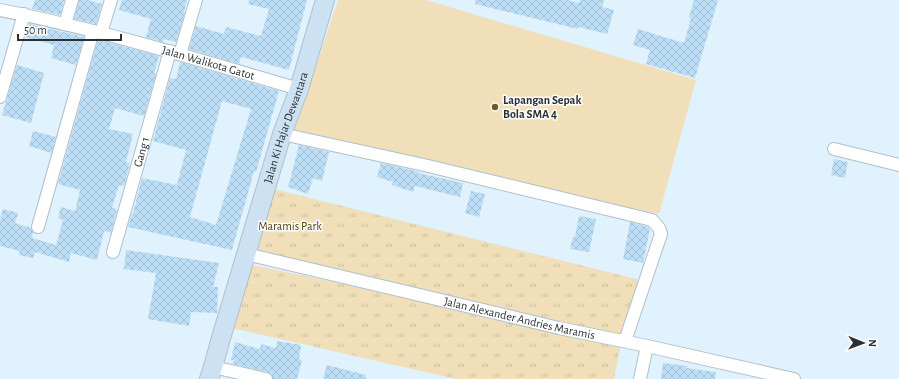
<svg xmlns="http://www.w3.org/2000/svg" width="899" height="379" font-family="'Alegreya Sans',sans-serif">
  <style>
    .park { fill: url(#park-tufts) }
    .pitch { fill: #f0dfb9 }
    .building { fill: url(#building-cross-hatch); fill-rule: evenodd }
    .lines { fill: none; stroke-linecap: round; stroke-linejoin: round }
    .street-casing { stroke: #afbfcb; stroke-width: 14 }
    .secondary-casing { stroke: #afbfcb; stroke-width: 20 }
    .street { stroke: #fff; stroke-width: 12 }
    .secondary { stroke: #cce2f2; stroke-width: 18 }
    .poi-dot { fill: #705c2a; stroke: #fff; stroke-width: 1.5 }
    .labels { text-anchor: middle; stroke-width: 3; stroke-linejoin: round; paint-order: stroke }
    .street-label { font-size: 12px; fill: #2a3035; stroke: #fff }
    .poi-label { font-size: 12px; font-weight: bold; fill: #2a3035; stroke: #fff; text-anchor: start }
    .park-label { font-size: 12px; fill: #4f3d0d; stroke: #fff }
  </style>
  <defs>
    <pattern id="park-tufts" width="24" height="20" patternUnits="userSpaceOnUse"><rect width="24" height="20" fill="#f0dfb9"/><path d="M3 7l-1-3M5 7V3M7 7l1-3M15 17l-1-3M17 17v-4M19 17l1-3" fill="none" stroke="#cec0a0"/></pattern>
    <pattern id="building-cross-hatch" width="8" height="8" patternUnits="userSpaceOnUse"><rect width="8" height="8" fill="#bddef7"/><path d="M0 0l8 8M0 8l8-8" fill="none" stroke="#a3bfd4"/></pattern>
  </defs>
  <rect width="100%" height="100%" fill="#e1f2ff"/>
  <!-- park -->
  <path class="park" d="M266 187 640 280 625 336 249 250Z
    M248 264 566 331 621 344 614 379H456L232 328Z"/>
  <!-- pitch -->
  <path class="pitch" d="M338 0H426L696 80 659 214 293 135Z"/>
  <!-- building -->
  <path class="building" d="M35 0H64L60 15 32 9Z
    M79 0H87L102 4 96 24 74 19Z
    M122 0H187L184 12H185L176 42 164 39 163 42 146 37 151 19 119 10Z
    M249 0H307L289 70 241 57 239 64 189 49 196 26 224 34 226 27 261 36 269 9 248 4Z
    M475 0H567L579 3 580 0H604L602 7 614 10 607 34 579 27 578 29 475 4Z
    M694 0H718L695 78 646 64 650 50 633 45 638 29 684 43 691 18 689 17Z
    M29 24 84 37 76 65 51 58 54 45 25 37Z
    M98 40 159 56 154 73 156 74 144 116 115 108 109 129 133 134 126 162 130 163 124 186 119 185 112 208 117 209 111 233 104 231 97 260 71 253 69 262 35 252 33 258 19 255 20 251 0 246V220L3 209 18 213 15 223 31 228 33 233 32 238 56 245 63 220 58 218 61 207 75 211 80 190 58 184Z
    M180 62 279 91 256 172 254 171 232 250 128 227 132 213 133 214 142 178 177 185 186 150 153 141 170 78 176 79ZM222 101 251 109 216 225 190 217Z
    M17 65 44 73 31 123 2 115Z
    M33 131 56 137 51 153 29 146Z
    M299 145 329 152 322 181 313 178 308 194 288 187Z
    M834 159 848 162 845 178 831 175Z
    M381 163 419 172 418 173 463 183 460 197 415 186 413 192 392 185 393 182 377 177Z
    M471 191 485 194 479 217 465 213Z
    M579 216 596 219 589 252 570 249 573 237H575Z
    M630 222 648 227 650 229 643 263 623 259Z
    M126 250 219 263 213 287H218L217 313 191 312 189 326 148 319 156 273 124 269Z
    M277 341 301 345 299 359 302 360 297 379H273L271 374 268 372 233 364 234 360H231L235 342 260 349 261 344 276 348Z
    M663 363 687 366 686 368 716 372 715 379H661Z
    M327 365 366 375V379H323Z"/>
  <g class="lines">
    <!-- street casing -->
    <g class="street-casing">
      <g id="street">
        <path id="s1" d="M0 10C101 30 200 60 299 89"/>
        <path d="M65 24 72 0"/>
        <path d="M101 33 111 0"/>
        <path d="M180 54 196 0"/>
        <path d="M0 97 24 14"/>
        <path d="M282 134 424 165 652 220 659 228 661 234 625 341"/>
        <path d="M834 149 899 165"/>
        <path d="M38 227 93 31"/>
        <path id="s2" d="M113 252 170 51"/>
        <path id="s3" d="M246 254 559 328 647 346 794 379"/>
        <path d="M213 367 266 379"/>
        <path d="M640 379 647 346"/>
      </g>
    </g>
    <!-- secondary casing -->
    <g class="secondary-casing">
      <g id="secondary">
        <path id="s4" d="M209 379 213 367 221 338 282 134 299 89 325 0"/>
      </g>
    </g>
    <!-- street -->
    <use href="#street" class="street"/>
    <!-- secondary -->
    <use href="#secondary" class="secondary"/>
  </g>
  <!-- markers -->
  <circle class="poi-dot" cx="495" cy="107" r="4"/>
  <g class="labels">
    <!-- street labels -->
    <g class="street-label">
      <text dy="4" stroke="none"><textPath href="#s1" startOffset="215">Jalan Walikota Gatot</textPath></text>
      <text dy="4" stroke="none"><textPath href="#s4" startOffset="263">Jalan Ki Hajar Dewantara</textPath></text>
      <text dy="4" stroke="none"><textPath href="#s2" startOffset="104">Gang 1</textPath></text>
      <text dy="4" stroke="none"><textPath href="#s3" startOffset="281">Jalan Alexander Andries Maramis</textPath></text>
    </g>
    <!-- poi labels -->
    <g class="poi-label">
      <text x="503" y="104">Lapangan Sepak<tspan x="503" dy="14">Bola SMA 4</tspan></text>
    </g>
    <!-- park labels -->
    <g class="park-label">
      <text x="290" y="230">Maramis Park</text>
    </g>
  </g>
  <!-- north arrow -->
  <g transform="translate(863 343) rotate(91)" stroke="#ffffff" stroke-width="3" paint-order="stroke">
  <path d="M0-3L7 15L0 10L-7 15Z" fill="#2a3035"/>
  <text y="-6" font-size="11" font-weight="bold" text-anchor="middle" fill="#2a3035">N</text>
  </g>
  <!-- scale -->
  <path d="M18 34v6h103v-6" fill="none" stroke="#2a3035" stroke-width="2"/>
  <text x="24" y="34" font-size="12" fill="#2a3035" stroke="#ffffff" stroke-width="3" paint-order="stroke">50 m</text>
</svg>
